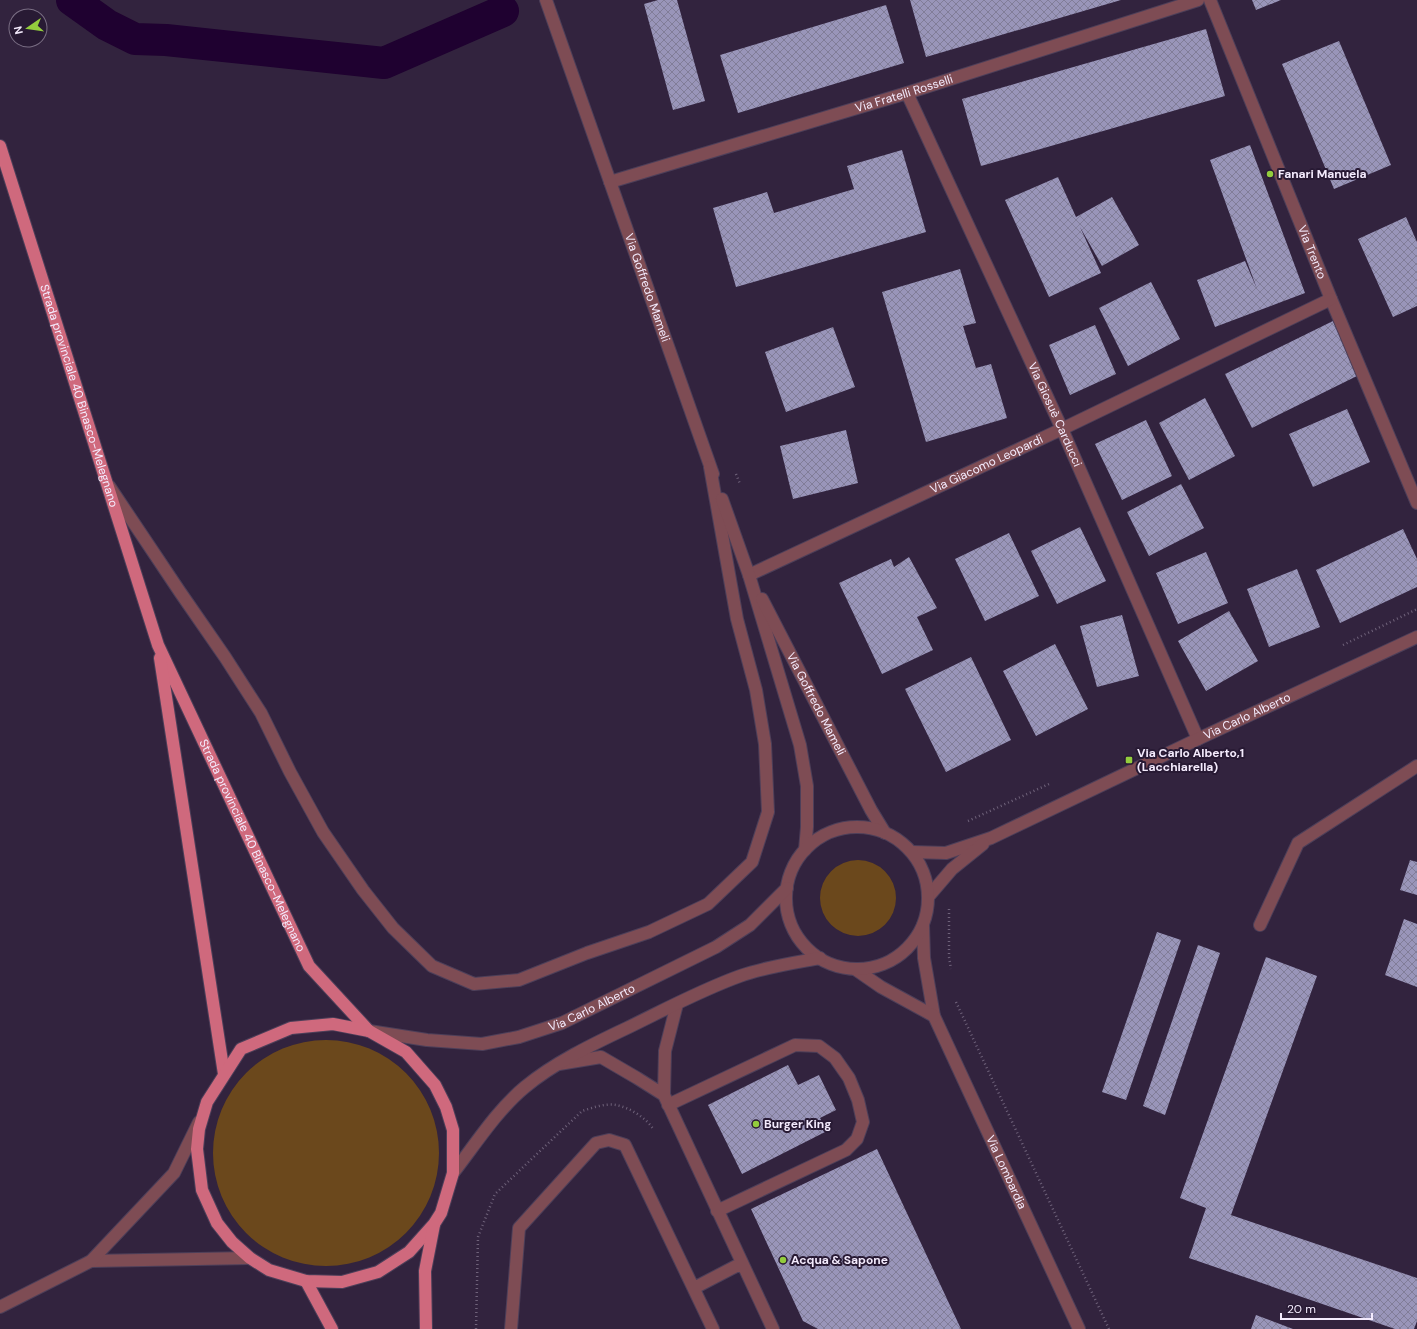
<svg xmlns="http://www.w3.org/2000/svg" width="1417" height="1329" font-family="'DM Sans',sans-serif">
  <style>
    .grass { fill: #6b481c }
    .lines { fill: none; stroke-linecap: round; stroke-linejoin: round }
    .canal { stroke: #1f0130; stroke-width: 32 }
    .building { fill: url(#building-cross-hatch) }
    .service-casing { stroke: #4d3f59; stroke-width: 14 }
    .minor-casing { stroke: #4d3f59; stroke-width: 14 }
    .tertiary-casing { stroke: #4d3f59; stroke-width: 14 }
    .primary-casing { stroke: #4d3f59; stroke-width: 14 }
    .path { stroke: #6f627a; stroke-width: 2.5; stroke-dasharray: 1 3; stroke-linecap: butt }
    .service { stroke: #7e4c54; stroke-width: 12 }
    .minor { stroke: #7e4c54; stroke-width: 12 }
    .tertiary { stroke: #7e4c54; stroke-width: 12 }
    .primary { stroke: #cf697d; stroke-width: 12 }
    .poi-dot { fill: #93cd3d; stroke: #281a34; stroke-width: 1.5 }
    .labels { text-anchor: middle; stroke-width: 4; stroke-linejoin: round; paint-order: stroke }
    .street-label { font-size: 12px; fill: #f4ebfd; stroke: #281a34 }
    .poi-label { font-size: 12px; font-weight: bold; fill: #f4ebfd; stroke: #281a34; text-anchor: start }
  </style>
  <defs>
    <pattern id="building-cross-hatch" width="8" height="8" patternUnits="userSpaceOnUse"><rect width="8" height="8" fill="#9995b9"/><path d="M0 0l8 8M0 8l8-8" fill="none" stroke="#817d98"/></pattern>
  </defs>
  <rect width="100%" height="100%" fill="#32233e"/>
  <!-- grass -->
  <path class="grass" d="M820 898a38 38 0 1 1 76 0a38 38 0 1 1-76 0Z
    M213 1153a113 113 0 1 1 226 0a113 113 0 1 1-226 0Z"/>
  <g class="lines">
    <!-- canal -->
    <path class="canal" d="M72 0 107 25 135 39 166 40 384 63 503 11"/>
  </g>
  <!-- building -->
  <path class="building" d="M658 0H677L705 101 673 110 644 4Z
    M910 0H1121L926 57Z
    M1252 0H1281L1256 10Z
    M886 5 904 63 738 113 720 55Z
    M1206 29 1225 96 981 166 962 99Z
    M1339 41 1391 165 1334 189 1282 64Z
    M1250 145 1305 293 1215 327 1197 280 1245 261 1257 289 1210 160Z
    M902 150 926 232 736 287 713 208 767 192 774 213 854 189 847 166Z
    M1058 177 1076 217 1112 197 1139 245 1102 266 1080 227 1101 273 1049 297 1005 200Z
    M1406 217 1417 242V306L1393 317 1358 239Z
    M960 269 976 323 963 326 976 368 991 364 1007 418 926 442 882 292Z
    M1151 282 1180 339 1128 366 1099 308Z
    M1333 321 1359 375 1252 428 1225 374Z
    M1095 325 1116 374 1070 395 1049 345Z
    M833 327 855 387 786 412 765 352Z
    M1205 398 1235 456 1189 480 1159 423Z
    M1347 409 1370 462 1313 487 1289 434Z
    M1146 420 1172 476 1122 500 1095 444Z
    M846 430 858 483 793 499 780 446Z
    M1181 484 1204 528 1149 556 1127 512Z
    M1080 527 1106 581 1057 604 1031 551Z
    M1403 529 1417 559V587L1340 623 1316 570Z
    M1009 533 1039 596 985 621 955 559Z
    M1206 552 1228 603 1178 624 1156 573Z
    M909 557 937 608 917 617 933 650 882 674 839 583 891 559 894 567Z
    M1297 569 1320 627 1269 647 1247 589Z
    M1229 611 1258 661 1206 691 1178 641Z
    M1122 615 1139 676 1097 687 1080 626Z
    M1055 644 1088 709 1036 736 1003 671Z
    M971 657 1011 740 946 772 905 689Z
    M1410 860 1417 862V895L1400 890Z
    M1404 919 1417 924V987L1385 975Z
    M1157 932 1181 940 1126 1100 1102 1092Z
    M1198 945 1220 953 1165 1115 1143 1106Z
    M1266 957 1317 976 1231 1215 1417 1278V1321L1414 1329H1395L1189 1258 1206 1208 1180 1198Z
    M788 1065 798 1085 819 1075 836 1110 820 1118 827 1131 742 1174 708 1105Z
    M877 1149 961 1329H818L803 1321 751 1209Z
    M1256 1315 1293 1329H1251Z"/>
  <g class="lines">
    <!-- service casing -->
    <g class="service-casing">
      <path id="service" d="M1260 925 1298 843 1417 766
        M677 1004 665 1051 664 1095 773 1329
        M559 1064 601 1057 637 1078 664 1095
        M668 1105 795 1045 819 1046 835 1058 849 1078 858 1100 863 1122 857 1139 846 1150 717 1211
        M694 1288 742 1263
        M511 1329 519 1228 596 1143 609 1140 625 1145 713 1329"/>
    </g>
    <!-- minor casing -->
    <g class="minor-casing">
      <g id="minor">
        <path id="s1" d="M1210 0 1331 299 1417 503"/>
        <path id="s2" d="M907 93 1062 429 1198 739"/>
        <path id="s3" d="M610 182 907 93 1198 0"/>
        <path id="s4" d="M749 575 1062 429 1331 299"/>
        <path id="s5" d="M912 852 946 853 991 838 1198 739 1417 637"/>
        <path d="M928 897 952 869 983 844"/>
        <path id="s6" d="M923 925 924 958 934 1016 1079 1329"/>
        <path d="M855 969 881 987 934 1016"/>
      </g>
    </g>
    <!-- tertiary casing -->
    <g class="tertiary-casing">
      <g id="tertiary">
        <path id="s7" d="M546 0 713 474"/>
        <path d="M109 486 180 592 225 657 261 713 290 772 323 832 363 890 393 928 432 966 474 984 519 980 587 953 649 932 708 904 752 862 768 812 765 744 756 690 737 619 710 467"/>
        <path d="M722 499 749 575 800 745 807 786V827L805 850"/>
        <path id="s8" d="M762 599 871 810 885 833"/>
        <circle cx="857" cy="898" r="71"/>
        <path id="s9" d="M369 1031 427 1040 482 1044 519 1037 562 1023 716 947 750 925 787 888"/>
        <path d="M453 1173C475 1145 497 1110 525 1087 554 1063 593 1044 627 1028 664 1010 701 990 740 976 765 967 793 963 820 958"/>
        <path d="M91 1261 250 1258"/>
        <path d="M0 1307 91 1261 174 1173 199 1122"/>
      </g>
    </g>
    <!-- primary casing -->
    <g class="primary-casing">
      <g id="primary">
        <path id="s10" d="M0 146 158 645 309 966 369 1031"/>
        <path d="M160 658 224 1074"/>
        <path d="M333 1024 369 1031 406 1052 435 1085 446 1107 453 1130V1173L441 1213 434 1224 409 1252 378 1272 342 1282 306 1281 269 1270 250 1258 232 1242 217 1223 202 1190 197 1149 199 1129 207 1102 241 1049 291 1028Z"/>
        <path d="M306 1281 332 1329"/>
        <path d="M426 1329 425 1271 434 1225"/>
      </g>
    </g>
    <!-- path -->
    <path class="path" d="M736 474 740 484
      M1343 645 1417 609
      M968 821 1049 784
      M949 909V957L951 969
      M956 1002 1109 1329
      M476 1329 478 1237 495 1194 582 1111C592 1108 605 1103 616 1105 631 1108 646 1118 654 1130"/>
    <!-- service -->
    <use href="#service" class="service"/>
    <!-- minor -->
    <use href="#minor" class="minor"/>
    <!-- tertiary -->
    <use href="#tertiary" class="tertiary"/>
    <!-- primary -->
    <use href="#primary" class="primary"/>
  </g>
  <!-- markers -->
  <g class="poi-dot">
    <circle cx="1270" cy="174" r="4"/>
    <rect x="1125" y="756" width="8" height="8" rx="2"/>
    <circle cx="756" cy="1124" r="4"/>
    <circle cx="783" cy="1260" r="4"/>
  </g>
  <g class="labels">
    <!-- street labels -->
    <g class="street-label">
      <text dy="4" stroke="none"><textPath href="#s3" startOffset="307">Via Fratelli Rosselli</textPath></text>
      <text dy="4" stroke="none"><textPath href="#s1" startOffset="272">Via Trento</textPath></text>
      <text dy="4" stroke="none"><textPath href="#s7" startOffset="305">Via Goffredo Mameli</textPath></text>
      <text dy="4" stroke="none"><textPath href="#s10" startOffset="262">Strada provinciale 40 Binasco-Melegnano</textPath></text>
      <text dy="4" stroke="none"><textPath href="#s2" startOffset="354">Via Giosuè Carducci</textPath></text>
      <text dy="4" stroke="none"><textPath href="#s4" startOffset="262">Via Giacomo Leopardi</textPath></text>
      <text dy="4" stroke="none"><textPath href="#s8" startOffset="118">Via Goffredo Mameli</textPath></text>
      <text dy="4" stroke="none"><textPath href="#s5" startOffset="365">Via Carlo Alberto</textPath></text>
      <text dy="4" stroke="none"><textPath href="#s10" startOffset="745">Strada provinciale 40 Binasco-Melegnano</textPath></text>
      <text dy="4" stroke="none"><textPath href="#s9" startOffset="230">Via Carlo Alberto</textPath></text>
      <text dy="4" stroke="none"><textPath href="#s6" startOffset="264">Via Lombardia</textPath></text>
    </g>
    <!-- poi labels -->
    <g class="poi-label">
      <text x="1278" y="178">Fanari Manuela</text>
      <text x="1137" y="757">Via Carlo Alberto,1<tspan x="1137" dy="14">(Lacchiarella)</tspan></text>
      <text x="764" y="1128">Burger King</text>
      <text x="791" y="1264">Acqua &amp; Sapone</text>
    </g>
  </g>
  <!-- north arrow -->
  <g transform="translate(28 28) rotate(257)"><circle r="19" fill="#281a34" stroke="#7a6e84"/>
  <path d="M0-3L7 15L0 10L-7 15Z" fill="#93cd3d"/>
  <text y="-6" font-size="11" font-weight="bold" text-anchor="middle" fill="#f4ebfd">N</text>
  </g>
  <!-- scale -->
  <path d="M1281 1313v6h91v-6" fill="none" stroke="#f4ebfd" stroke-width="2"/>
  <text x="1287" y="1313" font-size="12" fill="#f4ebfd" stroke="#281a34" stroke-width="3" paint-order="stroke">20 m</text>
</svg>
